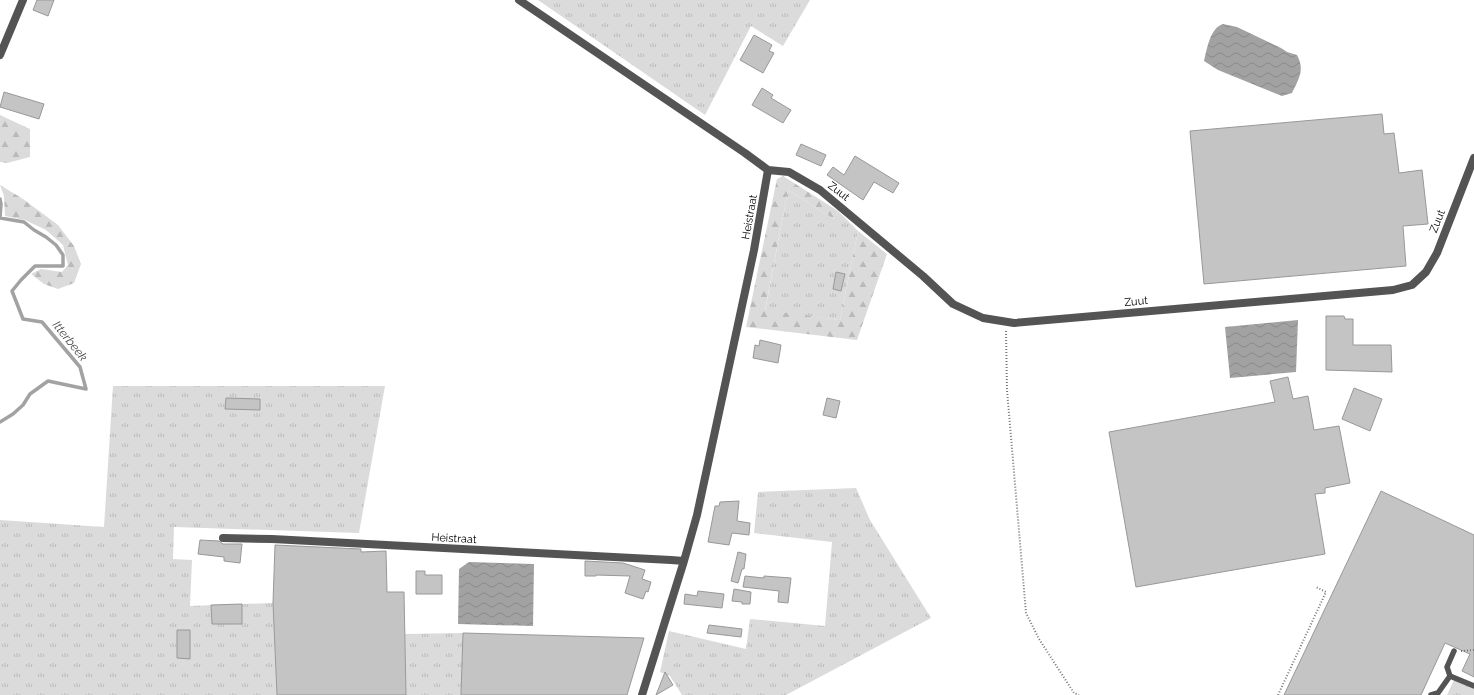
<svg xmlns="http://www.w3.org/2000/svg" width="1474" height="695" font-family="Raleway,sans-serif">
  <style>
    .grass { fill: url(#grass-tufts) }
    .forest { fill: url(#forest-firs) }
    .water { fill: url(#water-waves) }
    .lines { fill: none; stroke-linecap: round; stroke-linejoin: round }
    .stream { stroke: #a2a2a2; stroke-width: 3.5 }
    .building { fill: #c4c4c4; stroke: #989898 }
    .path { stroke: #767676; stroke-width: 2; stroke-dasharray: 1 2; stroke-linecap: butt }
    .lane { stroke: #545454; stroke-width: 5.5 }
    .street { stroke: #545454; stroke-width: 8 }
    .labels { text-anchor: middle; stroke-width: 3; stroke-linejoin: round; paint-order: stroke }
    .street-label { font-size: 11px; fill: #000; stroke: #fff }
    .water-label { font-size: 12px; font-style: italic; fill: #434343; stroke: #fff }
  </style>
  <defs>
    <pattern id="grass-tufts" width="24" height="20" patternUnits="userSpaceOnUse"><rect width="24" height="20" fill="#dbdbdb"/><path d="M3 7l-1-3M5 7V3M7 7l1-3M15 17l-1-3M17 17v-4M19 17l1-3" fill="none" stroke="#bababa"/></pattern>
    <pattern id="forest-firs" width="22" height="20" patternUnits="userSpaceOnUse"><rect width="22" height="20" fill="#dbdbdb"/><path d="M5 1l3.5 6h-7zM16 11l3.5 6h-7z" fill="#bababa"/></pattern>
    <pattern id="water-waves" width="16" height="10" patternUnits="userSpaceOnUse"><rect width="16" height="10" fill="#a2a2a2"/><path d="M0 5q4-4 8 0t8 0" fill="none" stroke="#8a8a8a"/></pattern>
  </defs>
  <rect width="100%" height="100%" fill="#fff"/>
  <!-- grass -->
  <path class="grass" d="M538 0H810L783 46 751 26 705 115Z
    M788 190 834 219 838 211 858 231 840 320 765 311Z
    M113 386H385L359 533 174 527 173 559 192 560 190 606 273 603 277 695H0V520L104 527Z
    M856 488 870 520 931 618 786 695H682L670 676 660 672 669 631 746 649 750 619 825 626 832 542 754 533 758 492Z
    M463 633 461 695H406L405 634Z
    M1454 680 1474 689V695H1447Z"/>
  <!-- forest -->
  <path class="forest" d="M0 115 30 129V157L7 163 0 162Z
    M783 176 838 211 834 219 788 190 765 310 840 320 858 231 887 254 857 340 746 327 777 179Z
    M0 185 23 199 58 225 74 246 81 264 74 283 58 289 44 284 31 274 41 269 62 272 68 265 63 245 46 230 25 220 5 216 4 196Z"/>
  <!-- water -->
  <path class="water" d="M1223 24 1237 27 1281 48 1287 52 1297 55C1305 70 1299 78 1292 93L1282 96 1218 70 1204 61C1207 49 1210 28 1223 24Z
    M1298 320 1296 372 1230 378 1225 327Z
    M469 562 534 564 533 626 458 624 459 569Z"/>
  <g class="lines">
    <!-- stream -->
    <path class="stream" d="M0 199 1 204 0 218 24 222 34 230 46 237 56 245 63 255V266H35L21 280 12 291 23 319 42 322 80 367 86 389 48 381 30 394 23 405 13 414 0 422"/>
  </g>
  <!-- building -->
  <path class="building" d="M37 0H54L48 16 33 10Z
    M754 35 772 45 769 51 774 53 763 73 740 60Z
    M762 88 773 95 771 98 791 110 783 123 752 105Z
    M4 92 44 104 39 119 0 107Z
    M1382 114 1384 134 1394 133 1399 173 1422 170 1428 224 1403 226 1406 266 1204 284 1190 131Z
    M801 144 826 155 821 166 796 155Z
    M855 156 899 183 893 193 874 182 863 200 827 175 833 167 844 175Z
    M836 272 845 274 841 291 833 289Z
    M1326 316H1344L1345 319H1353V345H1391L1392 372 1326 370Z
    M760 340 781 345 778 363 753 358 755 345 759 346Z
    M1288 377 1293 399 1308 396 1314 430 1339 426 1350 483 1325 488V493L1315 494 1325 554 1136 587 1109 432 1275 402 1270 381Z
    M1354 388 1382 399 1370 431 1342 419Z
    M226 398 260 399V410L225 409Z
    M827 398 840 401 836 418 823 415Z
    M1381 491 1474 535V677L1462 671 1470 654 1445 643 1421 695H1284Z
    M739 501 737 521 750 523 749 535 732 533 729 545 708 542 715 506H719L720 502Z
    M200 540 219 541 223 544H242L240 563 224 561V557L198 554Z
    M275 545 361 549V552L386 551 387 592H404L406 695H277L273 603Z
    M738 552 746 554 744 569H742L738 583 731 581Z
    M585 561 623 563 645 570 642 579 651 582 648 592 646 591 643 599 625 593 630 576 596 575V576H585Z
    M416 571H425V575H442V594H416Z
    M745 576 764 578V576L791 578 788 603 778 602 779 591 743 587Z
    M734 589 751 592 750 604H742V602L732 601Z
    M698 591 724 594 722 608 684 604 685 594 697 596Z
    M242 604V624H212L211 605Z
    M709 625 742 629 741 637 707 633Z
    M177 630H190V659L177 658Z
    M463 633 644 638 627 695H461Z
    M665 672 673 685 656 695Z"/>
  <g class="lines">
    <!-- path -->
    <path class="path" d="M1006 331 1007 390 1026 613 1039 639 1074 693 1079 695
      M1461 651 1474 650
      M1278 695 1326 592 1316 587"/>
    <!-- lane -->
    <path class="lane" d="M1454 651 1447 667 1450 676 1474 686
      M1431 695 1438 693 1450 676"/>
    <!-- street -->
    <path class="street" d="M519 0 745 153 768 170
      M0 55 23 0
      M768 170 789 172 820 190 923 276 953 304 983 318 1014 323 1393 290 1412 285 1426 272 1437 253 1474 158
      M223 538 272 539 671 560 684 561
      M642 695 684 561 697 515 754 250 768 170"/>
  </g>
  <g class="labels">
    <!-- street labels -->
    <g class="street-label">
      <text transform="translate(839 191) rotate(38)" y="4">Zuut</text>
      <text transform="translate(749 217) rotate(-80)" y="4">Heistraat</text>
      <text transform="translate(1437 221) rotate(-68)" y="4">Zuut</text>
      <text transform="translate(1136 301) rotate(-5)" y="4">Zuut</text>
      <text transform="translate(454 538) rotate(3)" y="4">Heistraat</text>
    </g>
    <!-- water labels -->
    <g class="water-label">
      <text transform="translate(70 341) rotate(51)" y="4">Itterbeek</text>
    </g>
  </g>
</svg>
